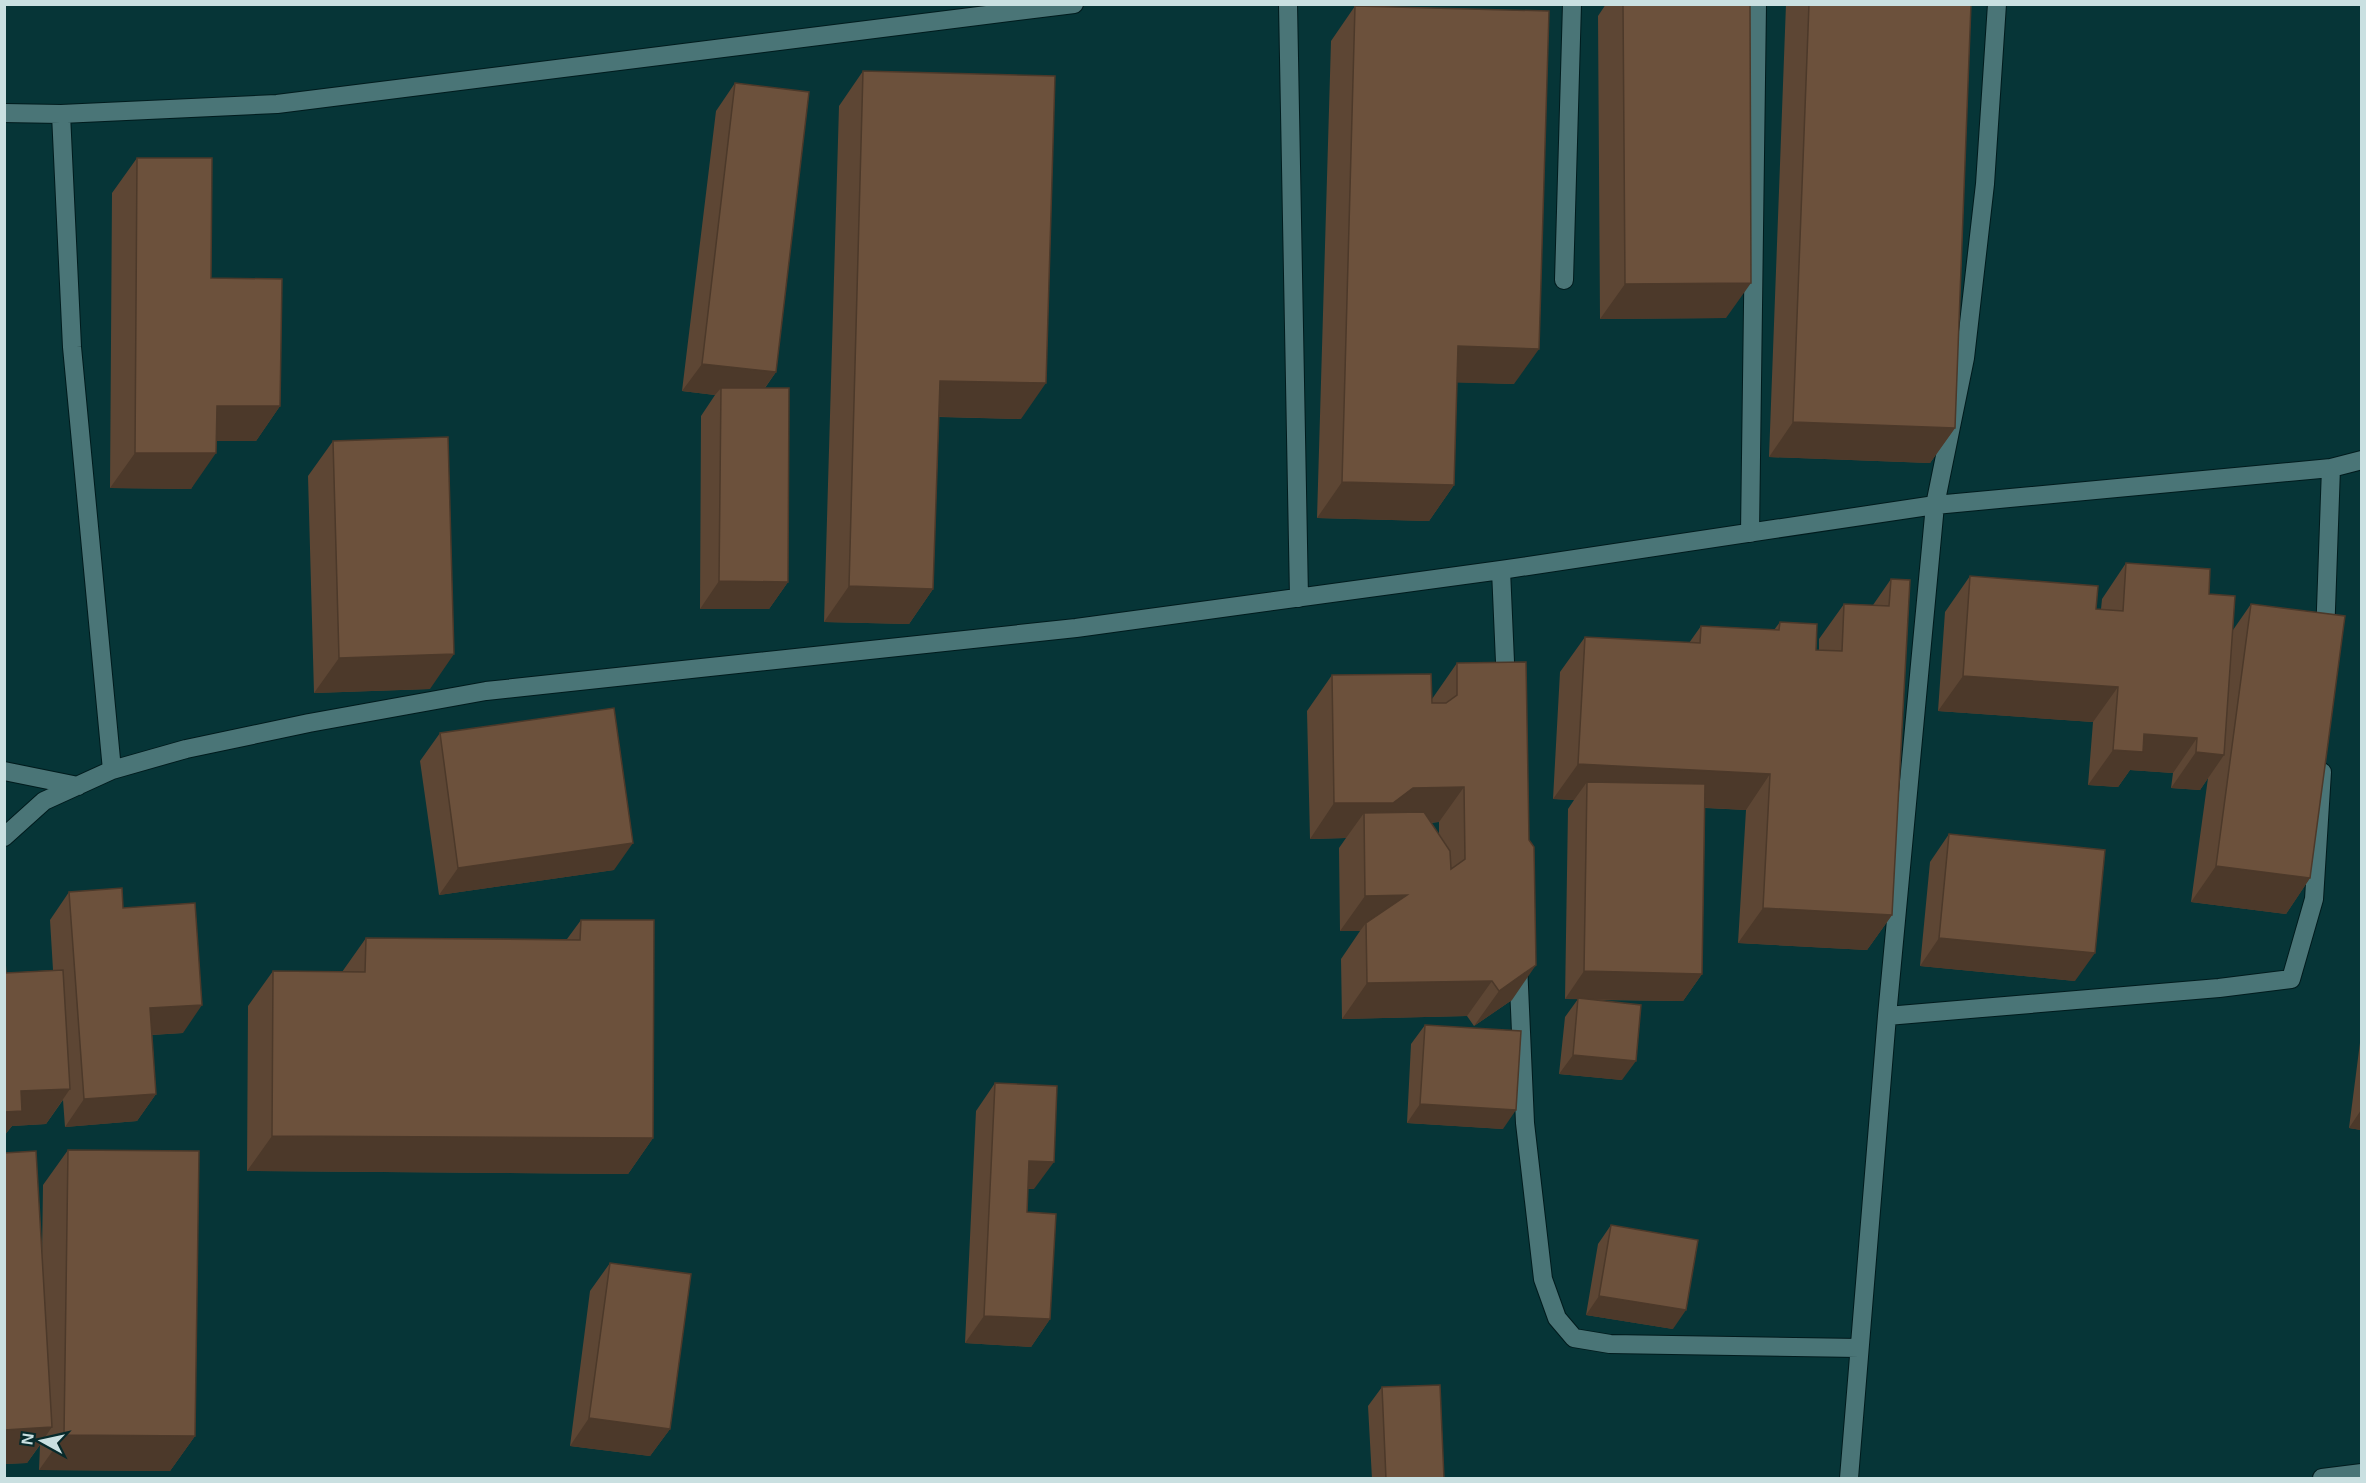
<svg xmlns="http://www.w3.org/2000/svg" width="2366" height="1483" font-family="Arial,sans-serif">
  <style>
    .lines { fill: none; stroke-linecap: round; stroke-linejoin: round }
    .minor-casing { stroke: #001b1d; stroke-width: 20 }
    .minor { stroke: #4a7577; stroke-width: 18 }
    .wall { fill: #5d4634; fill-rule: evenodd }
    .shaded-wall { fill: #4c392a }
    .building { fill: #6c513c; stroke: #4c392a; stroke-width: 1.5 }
  </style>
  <rect width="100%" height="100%" fill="#063537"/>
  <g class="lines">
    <!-- minor casing -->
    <g class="minor-casing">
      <path id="minor" d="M1288 4 1299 598
        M4 113 61 114 277 104 1074 4
        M61 114 72 347 112 770
        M1564 280 1572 4
        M1750 533 1757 4
        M1501 570 1506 685
        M2325 637 2331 468
        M4 771 78 786
        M4 837 44 801 112 770 186 749 309 723 486 691 1076 628 1501 570 1935 505 2331 468 2362 460
        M1518 964 1525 1123 1543 1279 1557 1318 1574 1338 1610 1344 1859 1348
        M1887 1016 2219 988 2291 979 2314 899 2322 772
        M1849 1478 1887 1016 1935 505 1965 358 1985 184 1997 4
        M2322 1478 2362 1473"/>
    </g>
    <!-- minor -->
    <use href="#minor" class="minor"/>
  </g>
  <!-- wall -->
  <path class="wall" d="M1606 4H1750L1726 318 1600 319 1598 16Z
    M1786 4H1971L1955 428 1930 463 1769 457Z
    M1355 6 1514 384 1457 382 1454 485 1429 521 1317 518 1331 41Z
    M863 71 1021 419 939 417 933 589 909 624 824 622 839 106Z
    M735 83 776 372 765 388 788 582 769 609H700L701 416 715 395 682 391 716 111Z
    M137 158 211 278 280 406 256 441H216L191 489 110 488 112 193Z
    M333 441 430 689 314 693 308 476Z
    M2126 563 2209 594 2233 630 2251 604 2310 878 2286 914 2191 902 2208 778 2200 790 2171 788 2173 773 2130 770 2118 787 2088 785 2093 722 1938 711 1945 612 1970 576 2096 609H2101L2102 599Z
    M1891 579 1892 915 1867 950 1738 943 1746 810 1705 808 1702 974 1683 1001 1593 1000 1622 1080 1559 1074 1565 1017 1578 999H1565L1568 809 1574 800 1553 799 1560 672 1585 637 1689 643 1701 626 1774 630 1780 622 1816 650H1819V639L1844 604 1873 605Z
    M1457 663 1512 1000 1474 1026 1467 1016 1342 1019 1341 959 1360 931H1340L1339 848 1346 838 1310 839 1307 711 1332 675 1432 699ZM1439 822V835L1431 823Z
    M440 733 614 870 439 895 420 761Z
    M1949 834 2075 981 1920 966 1930 862Z
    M69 892 123 908 183 1033 152 1035 156 1094 137 1121 65 1127 63 1100 46 1124 12 1126 4 1136V952L6 973 53 970 50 920Z
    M581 920 653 1138 628 1174 247 1171 248 1006 273 971 342 972 366 938 567 939Z
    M1425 1025 1503 1129 1407 1123 1411 1044Z
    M2361 1035V1130L2349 1128Z
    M995 1083 1034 1189H1028L1027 1212 1050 1319 1031 1347 965 1343 976 1111Z
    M68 1150 195 1436 170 1471 39 1470 40 1445 27 1463 4 1464V1153L42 1255 43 1185Z
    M1611 1225 1673 1329 1586 1315 1598 1244Z
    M610 1263 670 1429 650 1456 570 1446 590 1291Z
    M1382 1387 1444 1479H1372L1368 1406Z"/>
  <!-- shaded-wall -->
  <path class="shaded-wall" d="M1751 283 1726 318 1600 319 1625 284Z
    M1458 346 1539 349 1514 384 1433 382Z
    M702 364 776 372 756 400 721 388 715 395 682 391Z
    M940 381 1046 383 1021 419 915 416Z
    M217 406H280L256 441H192Z
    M1793 422 1955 428 1930 463 1769 457Z
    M135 453H216L191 489 110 488Z
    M1342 482 1454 485 1429 521 1317 518Z
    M719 581 788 582 769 609H700Z
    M849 586 933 589 909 624 824 622Z
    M454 654 430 689 314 693 339 658Z
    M1963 676 2118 687 2093 722 1938 711Z
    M2144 734 2197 738 2173 773 2130 770 2118 787 2088 785 2113 750Z
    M2196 752 2224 755 2200 790 2171 788Z
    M1578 764 1770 774 1746 810 1587 801V782L1574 800 1553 799Z
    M1464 787 1439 822 1389 824 1364 813 1346 838 1310 839 1334 803 1413 788Z
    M633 843 614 870 439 895 458 868Z
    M2216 866 2310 878 2286 914 2191 902Z
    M1407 895 1366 923 1360 931H1340L1365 896Z
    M1763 908 1892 915 1867 950 1738 943Z
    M1939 938 2095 953 2075 981 1920 966Z
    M1536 965 1512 1000 1474 1026 1499 991Z
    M1584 971 1702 974 1683 1001 1565 999Z
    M1492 981 1467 1016 1342 1019 1367 983Z
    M202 1005 183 1033 131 1036 150 1008Z
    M1573 1055 1636 1061 1622 1080 1559 1074Z
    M70 1089 46 1124 12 1126 4 1136V1112L21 1091Z
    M156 1094 137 1121 65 1127 84 1099Z
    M1420 1104 1516 1110 1503 1129 1407 1123Z
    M2361 1110V1130L2349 1128Z
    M272 1136 653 1138 628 1174 247 1171Z
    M1029 1161 1054 1162 1034 1189 1010 1188Z
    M1599 1296 1686 1310 1673 1329 1586 1315Z
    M984 1316 1050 1319 1031 1347 965 1343Z
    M589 1418 670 1429 650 1456 570 1446Z
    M52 1427 27 1463 4 1464V1430Z
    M64 1435 195 1436 170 1471 39 1470Z"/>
  <!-- building -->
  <path class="building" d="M1623 4H1750L1751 283 1625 284Z
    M1809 4H1971L1955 428 1793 422Z
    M1355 6 1549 11 1539 349 1458 346 1454 485 1342 482Z
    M863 71 1055 76 1046 383 940 381 933 589 849 586Z
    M735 83 809 92 776 372 702 364Z
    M137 158H212L211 278 282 279 280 406H217L216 453H135Z
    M721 388H789L788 582 719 581Z
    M448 437 454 654 339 658 333 441Z
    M2126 563 2210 569 2209 594 2235 596 2224 755 2196 752 2197 738 2144 734 2143 752 2113 750 2118 687 1963 676 1970 576 2098 586 2096 609 2123 611Z
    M1891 579 1910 580 1892 915 1763 908 1770 774 1578 764 1585 637 1700 643 1701 626 1779 630 1780 622 1817 624 1816 650 1842 651 1844 604 1889 606Z
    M2251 604 2345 616 2310 878 2216 866Z
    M1526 662 1529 840 1534 847 1536 965 1499 991 1492 981 1367 983 1366 923 1407 895 1365 896 1364 813 1424 812 1450 851 1451 869 1465 859 1464 787 1413 788 1393 803H1334L1332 675 1431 674 1432 703H1446L1457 695V663Z
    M614 708 633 843 458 868 440 733Z
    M1587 782 1705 784 1702 974 1584 971Z
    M1949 834 2105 850 2095 953 1939 938Z
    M122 888 123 908 195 903 202 1005 150 1008 156 1094 84 1099 69 892Z
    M581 920H654L653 1138 272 1136 273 971 365 972 366 938 580 940Z
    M4 952 6 973 63 970 70 1089 21 1091 22 1111 4 1112Z
    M1578 998 1641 1005 1636 1061 1573 1055Z
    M1425 1025 1521 1031 1516 1110 1420 1104Z
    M995 1083 1057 1086 1054 1162 1029 1161 1027 1212 1056 1214 1050 1319 984 1316Z
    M68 1150 199 1151 195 1436 64 1435Z
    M36 1151 52 1427 4 1430V1153Z
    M1611 1225 1698 1240 1686 1310 1599 1296Z
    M610 1263 691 1274 670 1429 589 1418Z
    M1440 1385 1444 1479H1386L1382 1387Z"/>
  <!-- border -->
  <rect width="2366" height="1483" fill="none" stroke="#cae0e1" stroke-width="12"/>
  <!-- north arrow -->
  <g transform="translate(42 1441) rotate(278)" stroke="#082a2b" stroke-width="4.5" paint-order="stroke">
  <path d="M0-4.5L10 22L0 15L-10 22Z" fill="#cae0e1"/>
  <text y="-9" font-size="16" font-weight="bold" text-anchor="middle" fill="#cae0e1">N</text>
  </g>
</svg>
